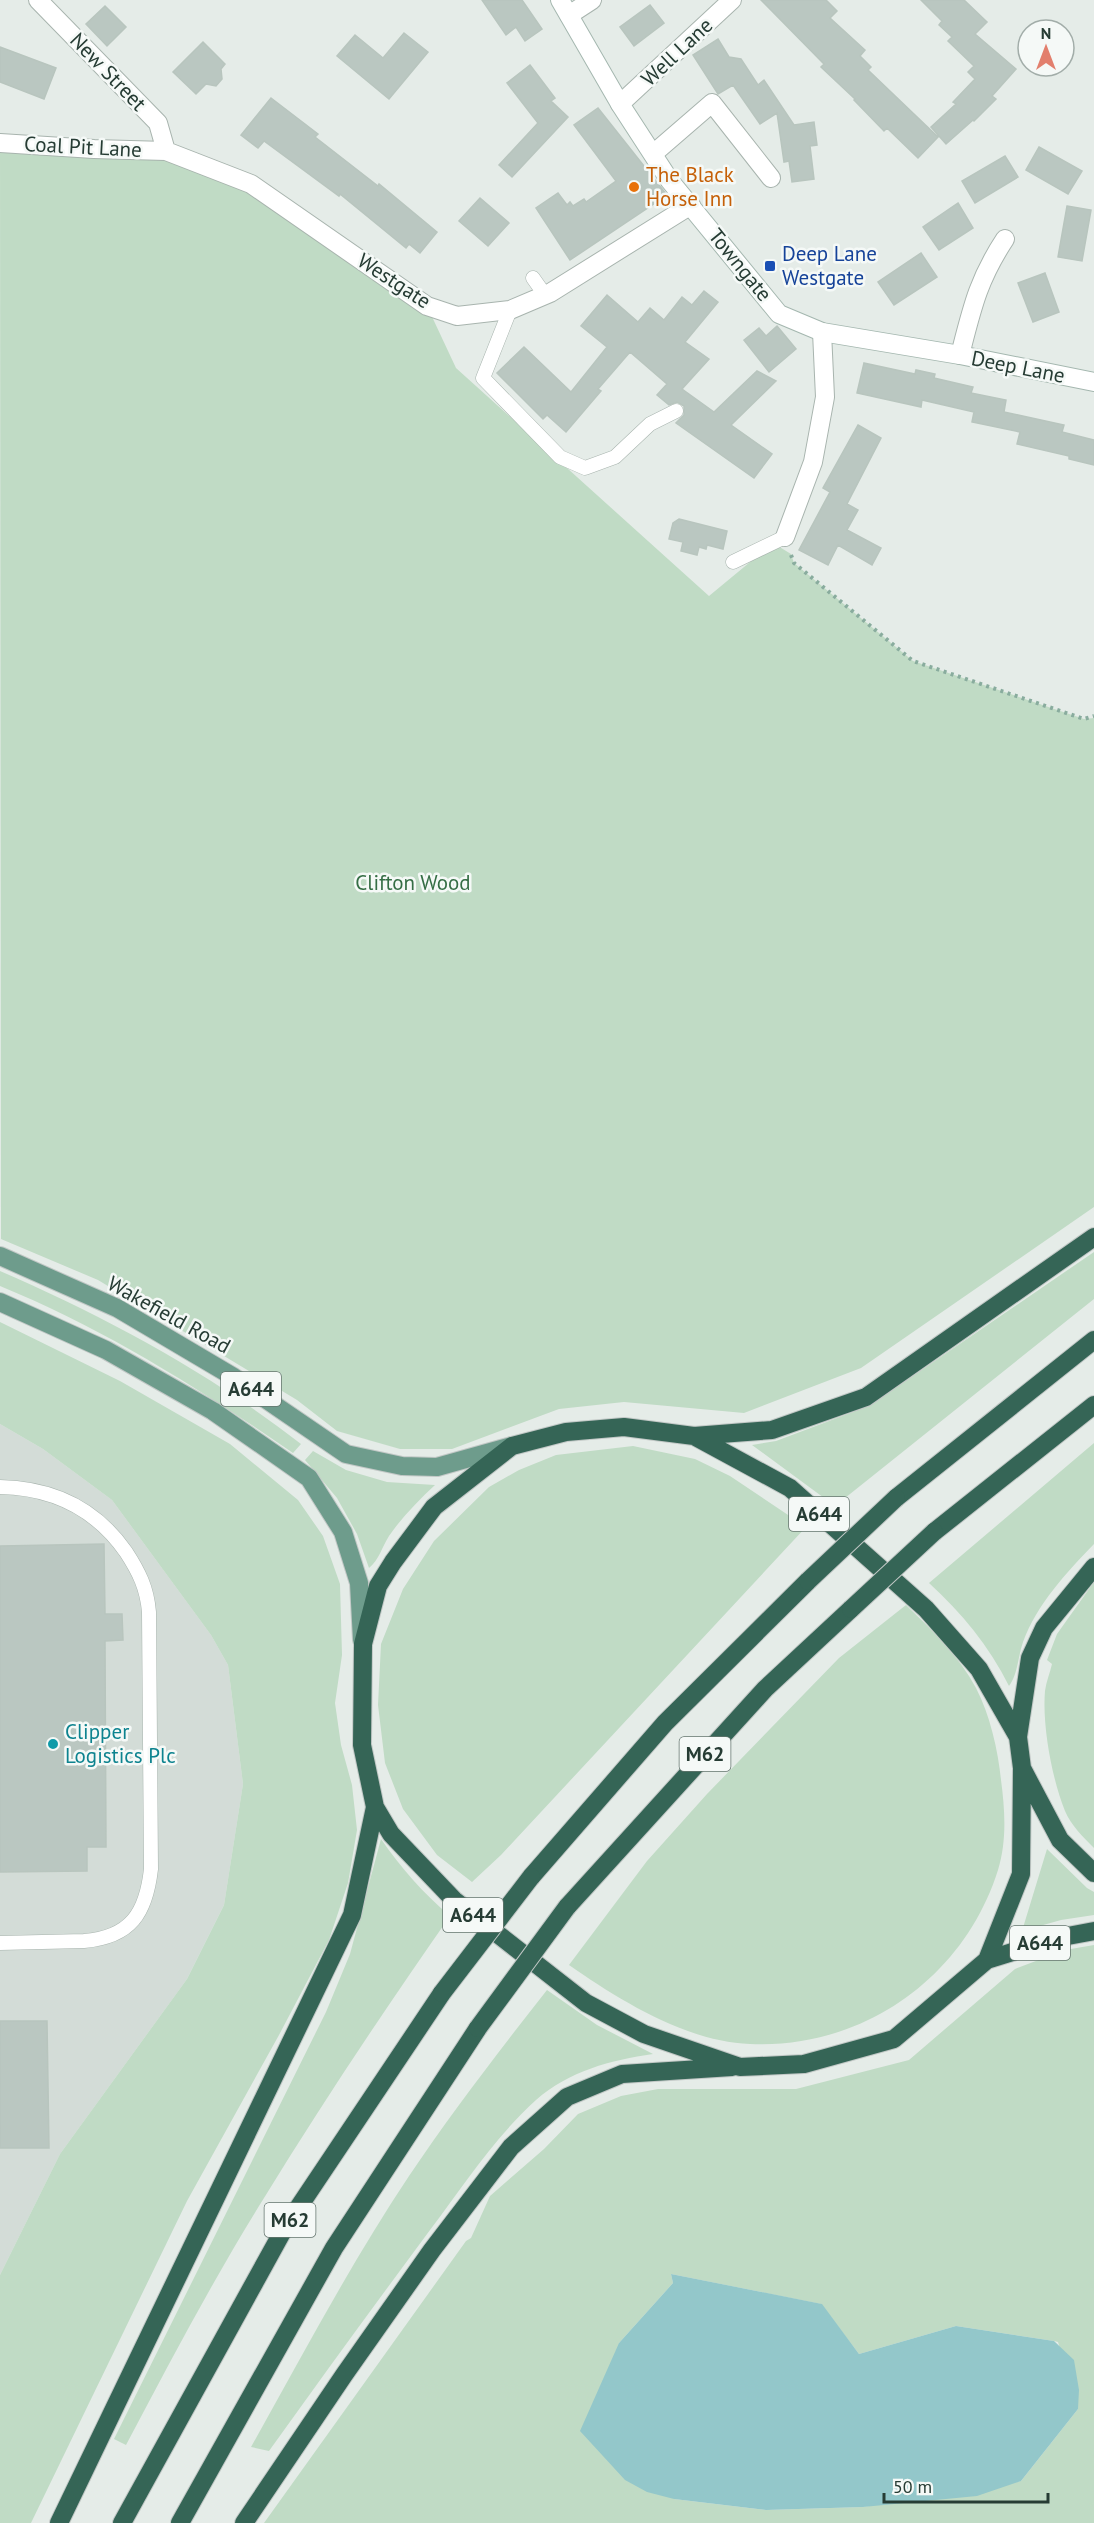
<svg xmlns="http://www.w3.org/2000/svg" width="1094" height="2523" font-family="'PT Sans',sans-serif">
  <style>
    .built { fill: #d3dcd7 }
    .green { fill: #c0dbc5; fill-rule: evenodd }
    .water { fill: #93c7ca }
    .building { fill: #bac7c1; stroke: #b8c5be; stroke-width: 1.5 }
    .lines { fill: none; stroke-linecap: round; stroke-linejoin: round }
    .lane-casing { stroke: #a8b4ae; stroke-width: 15 }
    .street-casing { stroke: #a8b4ae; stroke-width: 20 }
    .secondary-casing { stroke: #a4b7af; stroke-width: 20 }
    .primary-casing { stroke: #c2c8c6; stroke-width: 20 }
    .highway-casing { stroke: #c2c8c6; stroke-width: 20 }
    .path { stroke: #89ac9e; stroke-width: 4; stroke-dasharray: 3 4.5; stroke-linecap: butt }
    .lane { stroke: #fff; stroke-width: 14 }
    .street { stroke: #fff; stroke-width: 18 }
    .secondary { stroke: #fff; stroke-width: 18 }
    .primary { stroke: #6e9c8c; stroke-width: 18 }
    .highway { stroke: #356556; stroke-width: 18 }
    .highway-bridge-casing { stroke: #c2c8c6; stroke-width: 20; stroke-linecap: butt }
    .highway-bridge { stroke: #356556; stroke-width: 18 }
    .food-dot { fill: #e8710a; stroke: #f5f9f7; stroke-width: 2 }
    .transit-dot { fill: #1a4fb4; stroke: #f5f9f7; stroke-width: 2 }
    .culture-dot { fill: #0f9aa8; stroke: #f5f9f7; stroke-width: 2 }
    .labels { text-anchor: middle; stroke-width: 5; stroke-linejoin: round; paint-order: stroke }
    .shield { fill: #f5f9f7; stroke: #64756e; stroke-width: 1.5 }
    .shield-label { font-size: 20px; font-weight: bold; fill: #263c34 }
    .street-label { font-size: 21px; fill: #263c34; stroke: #f5f9f7 }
    .food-label { font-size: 21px; fill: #c56008; stroke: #f5f9f7; text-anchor: start }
    .transit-label { font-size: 21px; fill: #164399; stroke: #f5f9f7; text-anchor: start }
    .park-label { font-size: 21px; fill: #356e45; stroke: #f5f9f7 }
    .culture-label { font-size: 21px; fill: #0d838f; stroke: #f5f9f7; text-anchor: start }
  </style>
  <rect width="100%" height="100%" fill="#e5ece8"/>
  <!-- built -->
  <path class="built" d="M0 1424 43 1449 112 1500 211 1635 228 1665 243 1784 224 1905 187 1979 60 2154 0 2275Z"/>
  <!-- green -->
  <path class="green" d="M0 143 166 151 251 184 427 306 456 368 709 596 773 543 791 554 794 563 913 661 1084 719 1094 718V1207L861 1368 744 1413 624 1402 559 1409 452 1449H400L337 1431 297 1400 98 1280 1 1239Z
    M1094 1252V1299L835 1506 752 1445 776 1441 853 1412 891 1391Z
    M0 1271C106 1317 210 1373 301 1444L293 1453C200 1389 105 1329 0 1286Z
    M0 1322 120 1381 230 1444 298 1500 323 1536 340 1584 342 1655 335 1703 341 1745 352 1785 357 1830 348 1883 329 1940 279 2035 187 2201 31 2523H0V2275L60 2154 187 1979 224 1905 243 1784 228 1665 211 1635 112 1500 43 1449 0 1424Z
    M1094 1443V1544C1066 1573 1037 1604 1023 1642 1018 1656 1018 1674 1009 1686 989 1646 962 1613 929 1583Z
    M633 1446 695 1459 730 1476 806 1527 501 1855 472 1882 437 1855 403 1809 385 1763 378 1705 381 1644 403 1589 434 1541 489 1487 519 1470 556 1455Z
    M313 1451 346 1470 387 1482 435 1485C418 1501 402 1517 389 1536 382 1547 379 1560 369 1568L357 1534 337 1498 305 1460Z
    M1094 1582V1848C1083 1837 1071 1825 1065 1811 1052 1779 1042 1725 1045 1691 1046 1682 1050 1673 1052 1664L1047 1660 1057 1634Z
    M906 1605C932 1630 959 1656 976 1688 990 1715 998 1750 1001 1780 1005 1810 1007 1841 998 1870 964 1978 863 2049 750 2044 687 2042 619 2000 569 1965L647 1861 707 1794 839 1658Z
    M381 1839C401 1868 423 1893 450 1916 385 2009 323 2102 264 2198 214 2278 170 2362 126 2445L114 2439 326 2012 350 1954Z
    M1047 1849 1087 1888 1094 1892V1915L1061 1920 1022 1931Z
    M1094 1945V2523H264L466 2241 471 2238 490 2196 544 2149 578 2114 621 2096 658 2089H796L909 2060 1015 1969 1065 1950ZM671 2274 821 2304 859 2354 956 2326 1054 2341 1058 2342 1078 2409 1021 2481 863 2507 766 2510 674 2499 619 2343 673 2283Z
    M547 1990 597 2025 653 2054C611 2060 569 2071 536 2100 495 2137 463 2186 430 2230 376 2303 322 2377 269 2451L251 2447C302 2356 351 2263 409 2176 452 2112 499 2051 547 1990Z"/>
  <!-- water -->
  <path class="water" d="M671 2274 822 2304 859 2354 956 2326 1054 2341 1074 2360 1079 2390 1078 2409 1021 2481 977 2496 863 2507 766 2510 674 2499 647 2492 625 2480 580 2431 619 2343 673 2283Z"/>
  <!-- building -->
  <path class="building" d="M482 0H522L542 29 525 41 516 27 506 35Z
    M761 0H826L837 11 830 18 865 50 860 56 871 67 868 70 938 137 918 158 887 128 884 131 854 100 855 99 821 67 824 64Z
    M921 0H964L987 22 975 34 1016 69 992 96 996 99 974 121 973 120 946 144 931 127 956 104 953 102 975 79 968 72 974 66 948 41 952 37 939 25 942 21Z
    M650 5 664 23 634 46 620 27Z
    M105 6 126 27 107 46 86 24Z
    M404 33 428 52 389 99 337 56 355 35 383 58Z
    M718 39 729 57 741 59 758 85 764 80 794 125 814 122 817 145 810 146 814 179 792 182 789 161 784 162 777 113 760 124 733 85 718 94 693 55Z
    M203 42 225 64 221 69 222 79 216 86 206 84 196 94 173 72Z
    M0 47 56 68 44 99 0 82Z
    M530 65 555 98 551 101 568 117 512 177 499 165 538 123 507 83Z
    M271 98 318 134 315 137 378 186 379 184 437 232 420 253 409 244 406 248 340 194 339 196 264 141 258 148 241 135Z
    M598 108 667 195 570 260 536 208 558 193 567 205 570 202 573 206 584 199 586 202 616 181 574 125Z
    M1039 147 1082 171 1068 194 1026 170Z
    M1005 156 1018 177 975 203 962 181Z
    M480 198 509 223 488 246 459 221Z
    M958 203 973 228 939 250 923 227Z
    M1067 206 1091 210 1082 261 1058 257Z
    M921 253 937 277 894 305 878 282Z
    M1045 273 1059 312 1033 322 1018 283Z
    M704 291 718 302 685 342 709 359 682 389 714 412 757 371 776 381 731 425 772 454 754 478 676 423 684 415V406L677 402 669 405 657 395 667 384 630 352 598 389 601 391 566 432 547 415 543 419 497 373 524 347 571 392 607 347 581 326 607 295 638 322 650 308 664 320 682 297 692 305Z
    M777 326 796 349 769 372 744 340 759 328 766 336Z
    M864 363 915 374 916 370 935 374 934 378 973 387 971 393 1006 400 1004 412 1064 425 1062 432 1094 440V465L1069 459V456L1017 444 1020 432 972 422 974 412 922 400 921 407 857 393Z
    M858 425 881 438 847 504 858 510 847 530 881 548 872 565 838 545 828 565 799 550 830 492 823 488Z
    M679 519 727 531 723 549 707 545 706 549 699 547 697 555 681 551 683 542 669 539 673 523Z
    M104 1544 105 1614H122L123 1640 105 1641 106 1847H87V1871L0 1872V1546Z
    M0 2021H47L49 2148H0Z"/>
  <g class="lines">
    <!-- lane casing -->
    <g class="lane-casing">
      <path id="lane" d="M533 278 545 295
        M510 310 483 378 560 457 585 468 615 457 650 424 676 411
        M733 562 785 537
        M0 1487C53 1488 96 1509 126 1552 139 1572 147 1588 149 1612L151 1869C146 1913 131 1937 84 1941L0 1943"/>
    </g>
    <!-- street casing -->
    <g class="street-casing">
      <path id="street" d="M38 0 158 123 166 151
        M569 15 592 0
        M620 104 732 0
        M0 143 94 149 166 151 251 184 427 306 457 316 510 310 550 293 691 205
        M653 154 712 103 771 178
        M960 355C972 308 978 280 1005 239
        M785 537 813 462 825 397 822 332"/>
    </g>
    <!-- secondary casing -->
    <g class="secondary-casing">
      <path id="secondary" d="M560 0 620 104 670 181 779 314 822 332 960 355 1094 382"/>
    </g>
    <!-- primary casing -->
    <g class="primary-casing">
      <path id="primary" d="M0 1256 117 1308 232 1376 346 1454 402 1466 437 1467 512 1446
        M0 1302 106 1350 213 1411 309 1478 343 1532 359 1583 362 1640"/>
    </g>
    <!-- highway casing -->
    <g class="highway-casing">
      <path id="highway" d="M624 1427 694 1436 790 1488 926 1609 979 1669 1018 1737 1022 1768 1021 1874 987 1960 894 2039 804 2064 740 2067 644 2034 586 2003 454 1900 391 1834 375 1807 362 1745 363 1644 378 1586 393 1562 434 1507 512 1446 566 1432Z
        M694 1436 772 1430 866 1397 1094 1237
        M896 1498 1094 1340
        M934 1532 1094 1405
        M1018 1737 1030 1658 1044 1628 1094 1567
        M1023 1770 1060 1840 1094 1873
        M531 1877 665 1723 808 1581
        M567 1907 765 1689 851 1609
        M987 1960 1057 1938 1094 1931
        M59 2523 352 1915 375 1807
        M122 2523 284 2229 442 1993
        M180 2523 334 2248 478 2028
        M244 2523 344 2375 432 2250 511 2147 567 2097 622 2074 732 2067"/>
    </g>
    <!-- path -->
    <path class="path" d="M791 555 794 563 913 661 1084 719 1094 716"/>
    <!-- lane -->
    <use href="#lane" class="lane"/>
    <!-- street -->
    <use href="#street" class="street"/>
    <!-- secondary -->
    <use href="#secondary" class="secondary"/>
    <!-- primary -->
    <use href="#primary" class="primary"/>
    <!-- highway -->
    <use href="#highway" class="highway"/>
    <!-- highway-bridge casing -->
    <g class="highway-bridge-casing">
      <path id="highway-bridge" d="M808 1581 896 1498
        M851 1609 934 1532
        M442 1993 531 1877
        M478 2028 567 1907"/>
    </g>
    <!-- highway-bridge -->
    <use href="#highway-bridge" class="highway-bridge"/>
  </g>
  <!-- markers -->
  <circle class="food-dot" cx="634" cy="187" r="6"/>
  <rect class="transit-dot" x="764" y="260" width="12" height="12" rx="3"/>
  <circle class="culture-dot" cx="53" cy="1744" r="6"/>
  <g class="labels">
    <!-- shield labels -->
    <g class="shield">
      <rect x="221" y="1372" width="60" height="34" rx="4.5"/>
      <rect x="789" y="1497" width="60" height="34" rx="4.5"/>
      <rect x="679.5" y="1737" width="51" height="34" rx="4.5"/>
      <rect x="443" y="1898" width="60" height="34" rx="4.5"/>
      <rect x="1010" y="1926" width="60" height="34" rx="4.5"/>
      <rect x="264.5" y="2203" width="51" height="34" rx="4.5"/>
    </g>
    <g class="shield-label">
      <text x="251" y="1396">A644</text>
      <text x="819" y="1521">A644</text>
      <text x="705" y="1761">M62</text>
      <text x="473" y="1922">A644</text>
      <text x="1040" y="1950">A644</text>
      <text x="290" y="2227">M62</text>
    </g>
    <!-- street labels -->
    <g class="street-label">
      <text transform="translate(677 52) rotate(-43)" y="7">Well Lane</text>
      <text transform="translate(108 72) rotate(46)" y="7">New Street</text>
      <text transform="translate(83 147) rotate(3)" y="7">Coal Pit Lane</text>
      <text transform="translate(740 265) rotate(51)" y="7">Towngate</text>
      <text transform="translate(394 281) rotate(33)" y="7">Westgate</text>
      <text transform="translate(1018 367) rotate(11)" y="7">Deep Lane</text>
      <text transform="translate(169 1315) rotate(29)" y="7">Wakefield Road</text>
    </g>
    <!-- food labels -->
    <g class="food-label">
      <text x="646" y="182">The Black<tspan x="646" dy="24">Horse Inn</tspan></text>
    </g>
    <!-- transit labels -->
    <g class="transit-label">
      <text x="782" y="261">Deep Lane<tspan x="782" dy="24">Westgate</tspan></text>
    </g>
    <!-- park labels -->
    <g class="park-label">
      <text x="413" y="890">Clifton Wood</text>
    </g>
    <!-- culture labels -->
    <g class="culture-label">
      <text x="65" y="1739">Clipper<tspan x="65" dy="24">Logistics Plc</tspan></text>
    </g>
  </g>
  <!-- north arrow -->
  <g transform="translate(1046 48)"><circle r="28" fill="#f5f9f7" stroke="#a2ada9" stroke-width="1.5"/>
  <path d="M0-4.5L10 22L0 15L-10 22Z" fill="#e27f6d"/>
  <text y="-9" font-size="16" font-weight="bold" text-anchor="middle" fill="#263c34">N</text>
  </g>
  <!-- scale -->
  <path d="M884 2493v9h164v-9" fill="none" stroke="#263c34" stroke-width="3"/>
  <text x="893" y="2493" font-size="18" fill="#263c34" stroke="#f5f9f7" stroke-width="4.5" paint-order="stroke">50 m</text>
</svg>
